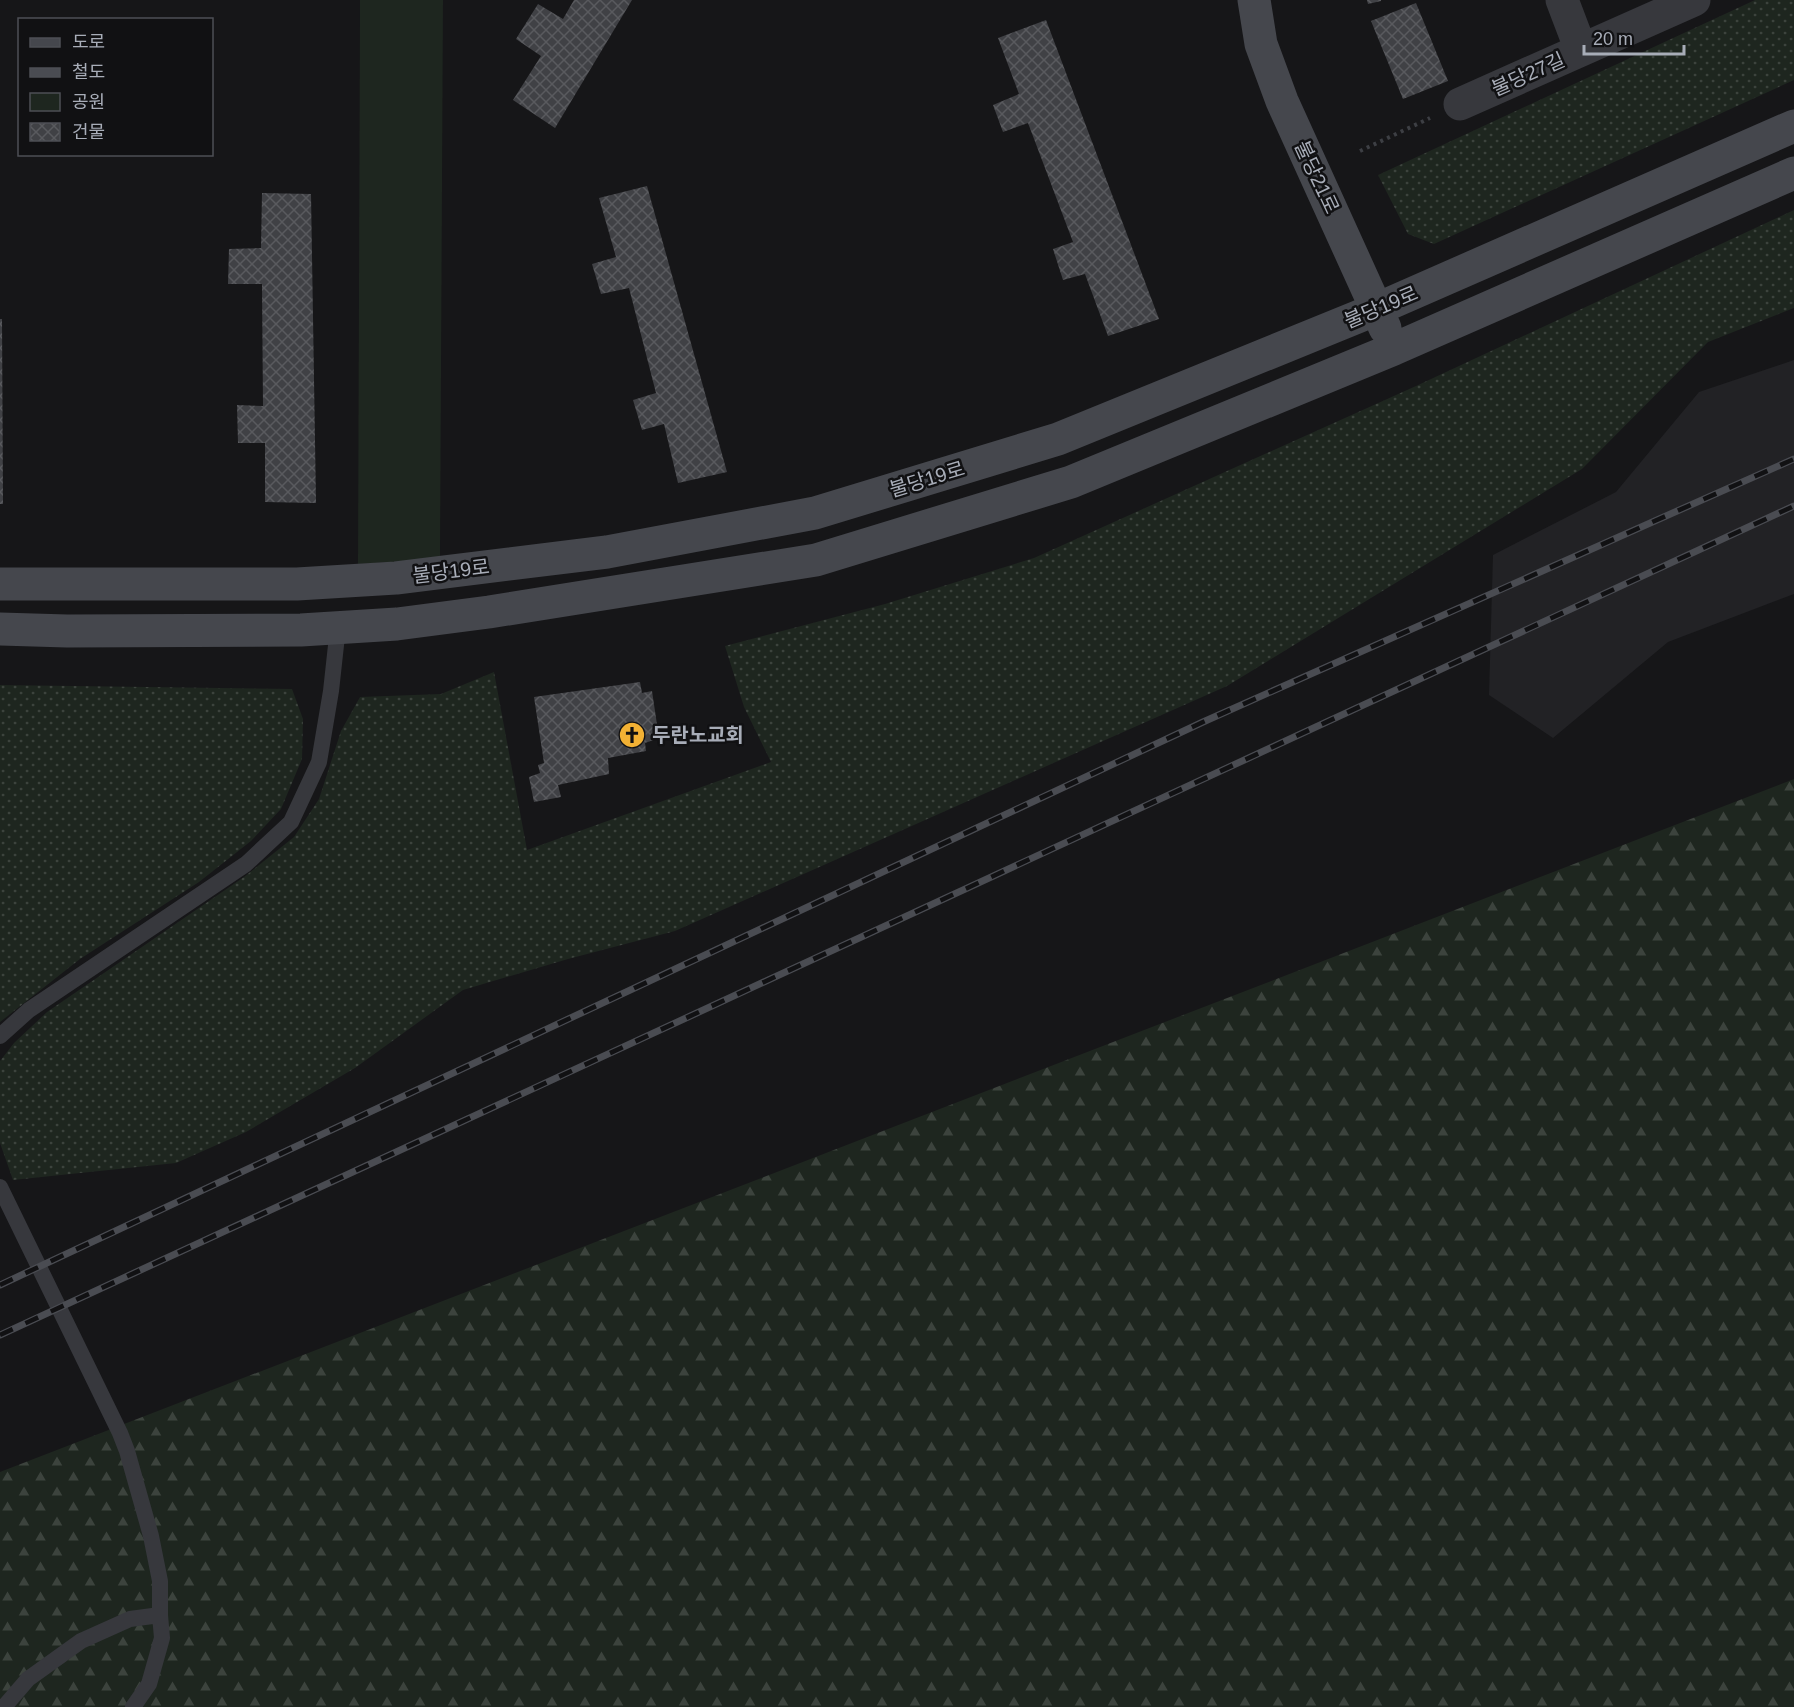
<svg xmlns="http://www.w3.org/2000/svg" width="1794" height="1707" font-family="Helvetica,'Noto Sans KR',sans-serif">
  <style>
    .built { fill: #222225 }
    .grass { fill: url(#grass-dots) }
    .forest { fill: url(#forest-firs) }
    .park { fill: #1e261f }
    .building { fill: url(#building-cross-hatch) }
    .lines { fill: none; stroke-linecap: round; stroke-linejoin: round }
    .path { stroke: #3d3f44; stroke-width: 4; stroke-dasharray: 3 4.5; stroke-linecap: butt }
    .lane { stroke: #37383d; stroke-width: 16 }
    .street { stroke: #37383d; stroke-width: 33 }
    .secondary { stroke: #45474d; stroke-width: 33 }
    .rail-casing { stroke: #4a4c52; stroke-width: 7 }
    .rail { stroke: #111113; stroke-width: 4.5; stroke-dasharray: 14; stroke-linecap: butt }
    .labels { text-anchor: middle; stroke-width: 5; stroke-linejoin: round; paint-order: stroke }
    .street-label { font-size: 20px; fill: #a8adb8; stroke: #111113 }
    .poi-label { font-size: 20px; font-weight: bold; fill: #a8adb8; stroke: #111113; text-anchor: start }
  </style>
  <defs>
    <pattern id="grass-dots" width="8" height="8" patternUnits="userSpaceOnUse" patternTransform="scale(1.5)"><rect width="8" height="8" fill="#1e261f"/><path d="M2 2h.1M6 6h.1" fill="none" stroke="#3c433d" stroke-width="1.8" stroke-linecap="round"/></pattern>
    <pattern id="forest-firs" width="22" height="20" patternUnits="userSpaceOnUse" patternTransform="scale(1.5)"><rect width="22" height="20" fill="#1e261f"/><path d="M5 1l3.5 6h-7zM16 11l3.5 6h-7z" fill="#3c433d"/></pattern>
    <pattern id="building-cross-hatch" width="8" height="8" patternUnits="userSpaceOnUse" patternTransform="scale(1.5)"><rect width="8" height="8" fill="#404145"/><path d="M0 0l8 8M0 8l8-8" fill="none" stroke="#595a5e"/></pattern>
  </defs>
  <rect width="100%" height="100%" fill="#161618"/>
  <!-- built -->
  <path class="built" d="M1794 360V594L1668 642 1553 738 1489 695 1493 555 1616 492 1699 392Z"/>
  <!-- grass -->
  <path class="grass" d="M1755 0H1794V80L1434 244 1408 234 1378 175Z
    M1794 210V308L1708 342 1582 469 1227 686 675 931 568 959 463 990 355 1068 246 1132 176 1163 13 1180 0 1143V1061L14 1043 47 1012 244 877 294 837 319 799 341 731 360 697 441 694 494 672 527 850 771 762 744 707 725 646 885 604 1034 558 1416 386Z
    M0 685 292 689 303 719 302 759 281 809 251 841 199 882 80 959 0 1022Z"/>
  <!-- forest -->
  <path class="forest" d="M1794 779V1707H0V1472Z"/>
  <!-- park -->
  <path class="park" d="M360 0H443L440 559 358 564Z"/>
  <!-- building -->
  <path class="building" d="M574 0H632L555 128 513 100 541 56 516 39 538 4 563 19Z
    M1367 0H1381V1L1368 4Z
    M1416 3 1448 81 1403 99 1371 21Z
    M1046 20 1159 319 1108 336 1085 274 1063 280 1053 249 1073 242 1028 123 1003 132 993 105 1019 94 998 38Z
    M647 186 727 472 678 483 664 424 642 430 633 400 656 393 629 288 601 294 592 264 616 257 599 198Z
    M262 193 311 194 316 503 265 502V443H238L237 405 263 406 262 284H228L229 249 261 248Z
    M0 319H2L3 504H0Z
    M640 682 642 693 652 691 659 738 645 743 646 751 608 758 609 774 558 785 561 797 534 802 529 777 540 773 538 765 544 763 534 697Z"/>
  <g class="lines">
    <!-- path -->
    <path class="path" d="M1360 151 1430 118"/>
    <!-- lane -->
    <path class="lane" d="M0 1036 29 1010 246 864 291 822 319 762 331 691 338 627
      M0 1187 120 1433 127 1451 151 1536 160 1581V1615L130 1619 81 1641 28 1679 4 1707
      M133 1707 149 1684 162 1638 160 1615"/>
    <!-- street -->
    <path class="street" d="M1562 0 1581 50
      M1460 104 1694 0"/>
    <!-- secondary -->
    <path class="secondary" d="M1254 0 1261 44 1282 101 1385 328
      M0 584H297L396 578 607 552 815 513 1058 439 1377 309 1794 126
      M0 629 67 631 301 630 397 624 489 612 816 560 1071 482 1394 349 1794 173"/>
    <!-- rail casing -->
    <g class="rail-casing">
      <path id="rail" d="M0 1285 1203 722 1794 459
        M0 1335 1794 506"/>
    </g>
    <!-- rail -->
    <use href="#rail" class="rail"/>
  </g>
  <!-- icons -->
  <defs>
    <g id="church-disc" transform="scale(1.35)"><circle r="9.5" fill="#f2b134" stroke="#111113"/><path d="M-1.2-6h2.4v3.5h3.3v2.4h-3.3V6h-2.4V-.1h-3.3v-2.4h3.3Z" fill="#111"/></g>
  </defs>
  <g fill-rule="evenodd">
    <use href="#church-disc" x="632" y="735"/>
  </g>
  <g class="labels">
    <!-- street labels -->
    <g class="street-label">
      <text transform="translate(1528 74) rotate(-24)" y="7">불당27길</text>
      <text transform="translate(1317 177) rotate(65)" y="7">불당21로</text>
      <text transform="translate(1381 307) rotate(-23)" y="7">불당19로</text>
      <text transform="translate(927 479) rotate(-17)" y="7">불당19로</text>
      <text transform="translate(451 571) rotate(-7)" y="7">불당19로</text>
    </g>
    <!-- poi labels -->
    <g class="poi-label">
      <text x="652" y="742">두란노교회</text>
    </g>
  </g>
  <!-- legend -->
  <rect x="18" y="18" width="195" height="138" fill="#111113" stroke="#4d4f55" stroke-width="1.5"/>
  <rect x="30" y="38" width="30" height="9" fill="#45474d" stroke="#4d4f55" stroke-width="1.5"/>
  <text x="72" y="48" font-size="18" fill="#a8adb8">도로</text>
  <rect x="30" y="68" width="30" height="9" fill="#4a4c52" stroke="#4d4f55" stroke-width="1.5"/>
  <text x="72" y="78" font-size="18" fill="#a8adb8">철도</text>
  <rect x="30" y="93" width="30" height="18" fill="#1e261f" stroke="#4d4f55" stroke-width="1.5"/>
  <text x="72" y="108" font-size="18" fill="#a8adb8">공원</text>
  <rect x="30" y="123" width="30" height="18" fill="url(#building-cross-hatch)" stroke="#4d4f55" stroke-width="1.5"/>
  <text x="72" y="138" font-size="18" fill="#a8adb8">건물</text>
  <!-- scale -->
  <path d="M1584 45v9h100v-9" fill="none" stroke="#a8adb8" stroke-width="3"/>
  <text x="1593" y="45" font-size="18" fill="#a8adb8" stroke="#111113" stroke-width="4.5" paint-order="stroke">20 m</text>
</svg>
